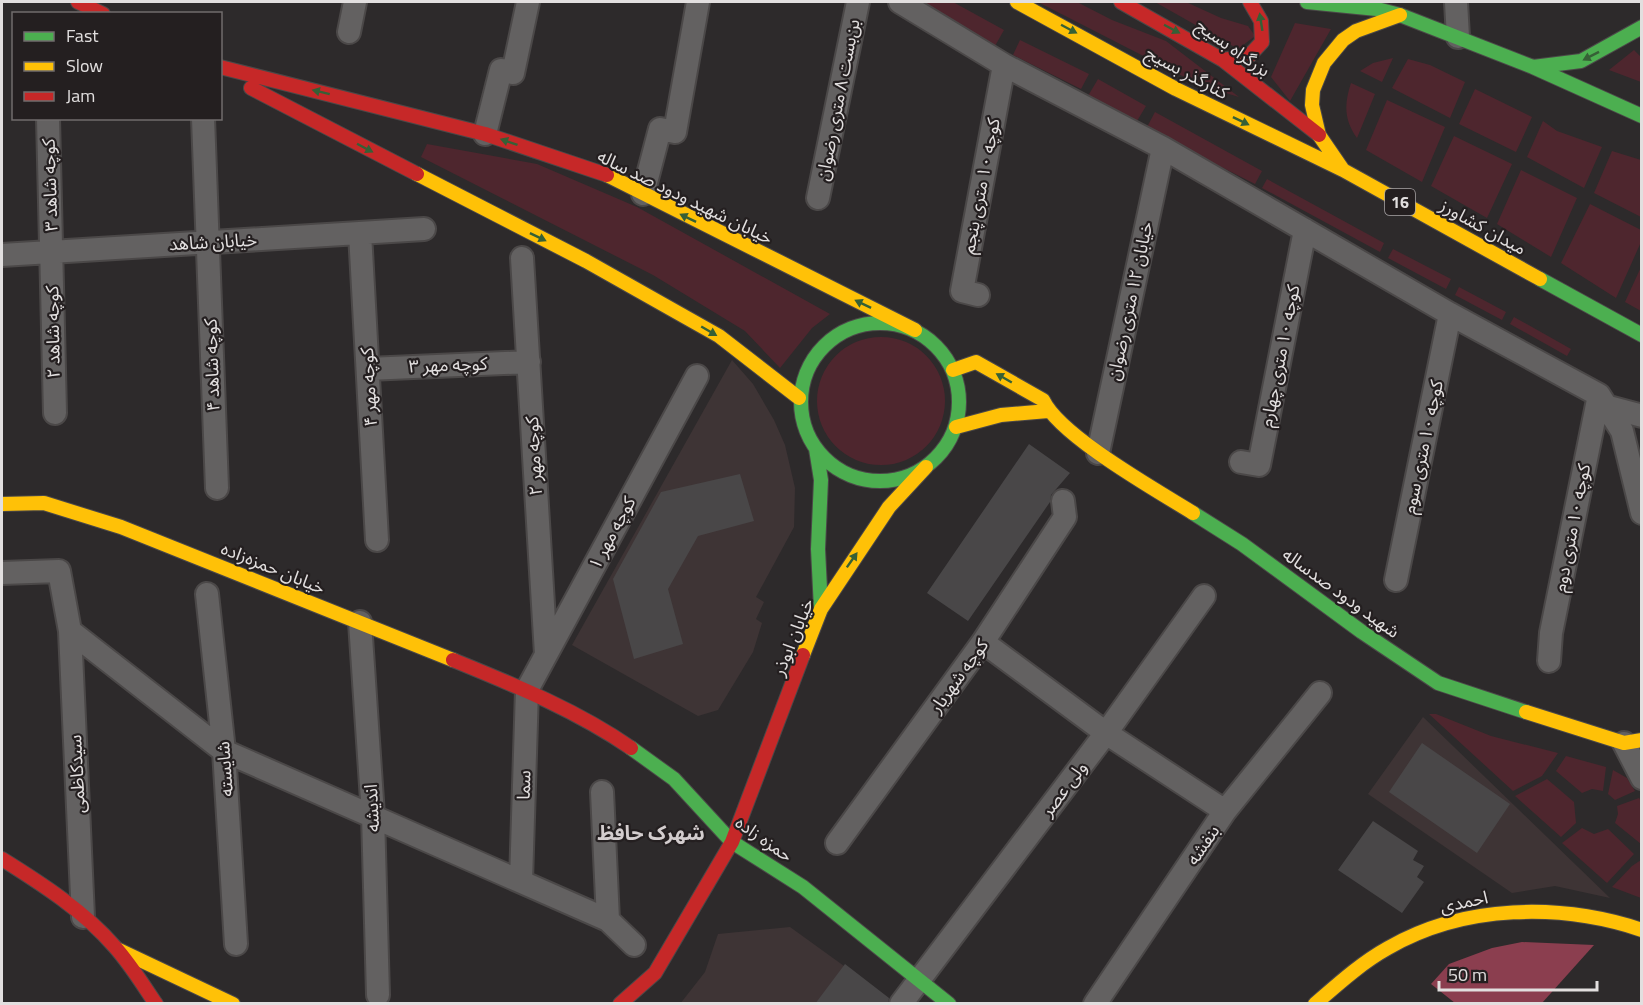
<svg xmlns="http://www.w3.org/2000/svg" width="1643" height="1005" font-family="'Titillium Web','Noto Sans Arabic',sans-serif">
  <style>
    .built { fill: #3e3435 }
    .green { fill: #4e262e }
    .water { fill: #8b3e4f }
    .building { fill: #494748 }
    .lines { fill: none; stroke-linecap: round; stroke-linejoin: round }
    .street-casing { stroke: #4b4848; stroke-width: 26 }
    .fast-casing { stroke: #4b4848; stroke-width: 16 }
    .slow-casing { stroke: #4b4848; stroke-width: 16 }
    .jam-casing { stroke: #4b4848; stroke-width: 16 }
    .street { stroke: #636161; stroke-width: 22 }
    .fast { stroke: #4caf50; stroke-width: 14 }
    .slow { stroke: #ffc107; stroke-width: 14 }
    .jam { stroke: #c62828; stroke-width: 14 }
    .oneway { fill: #366036 }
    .labels { text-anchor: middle; stroke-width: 4.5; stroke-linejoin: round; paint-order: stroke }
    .shield { fill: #241f20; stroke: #a9a5a6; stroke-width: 1.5 }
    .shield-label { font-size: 16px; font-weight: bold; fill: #e2dfdf }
    .street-label { font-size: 18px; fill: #e2dfdf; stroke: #241f20 }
    .neighbourhood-label { font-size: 20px; font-weight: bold; fill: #d3cdce; stroke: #241f20 }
  </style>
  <rect width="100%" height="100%" fill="#2d2a2b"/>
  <!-- built -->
  <path class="built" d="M732 360 753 384 774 420 785 445 795 488 794 527 756 597 764 602 756 619 762 623 753 652 718 710 698 716 572 645Z
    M1423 717 1610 898 1555 886 1512 893 1368 794Z
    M790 927 887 997 882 1004H680L705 972 718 934Z"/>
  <!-- green -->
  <path class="green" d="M915 2H953L1004 30 995 46Z
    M1038 2H1077L1112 20 1166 41 1239 97 1202 86Z
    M1155 2H1186L1221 18 1248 26 1255 36 1238 49Z
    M1295 23 1331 29 1290 101 1271 77Z
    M1020 40 1089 74 1081 89 1013 55Z
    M1634 50 1641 57V82L1609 70Z
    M1393 58 1382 82 1360 71 1373 63Z
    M1408 59 1430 65 1465 82 1450 118 1392 88Z
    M1098 79 1146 106 1137 121 1088 96Z
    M1351 83 1375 94 1357 138C1344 120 1344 104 1351 83Z
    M1475 89 1532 117 1516 152 1459 124Z
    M1387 100 1445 127 1422 182 1366 150Z
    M1155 112 1262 171 1255 184 1146 129Z
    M1543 121 1557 131 1602 147 1584 188 1527 157Z
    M1454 136 1512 164 1487 218 1431 186Z
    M427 144 537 164 637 207 830 314 812 328 780 368 745 331 653 275 421 157Z
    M1612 151 1641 160V217L1594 193Z
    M1521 170 1577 198 1551 257 1497 224Z
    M1267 179 1384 243 1380 252 1262 188Z
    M1590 204 1641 230V242L1616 298 1561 263Z
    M1393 249 1451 279 1446 289 1388 258Z
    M1641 267V311L1625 302Z
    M1459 287 1506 312 1502 320 1455 295Z
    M1514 317 1571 349 1567 356 1510 324Z
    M817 401a64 64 0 1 1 128 0a64 64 0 1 1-128 0Z
    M1429 714H1436L1491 736 1558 753 1542 776 1513 791Z
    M1566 756 1606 767 1603 791 1592 789 1582 793 1556 771Z
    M1613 770 1627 778 1635 791 1615 800 1608 794Z
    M1547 779 1574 802 1576 823 1561 837 1515 796Z
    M1639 798 1642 802 1641 844 1615 823 1618 814 1617 806Z
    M1582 828 1594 834 1608 829 1634 854 1607 883 1562 843Z
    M1641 860V898L1612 887 1632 866Z"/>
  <!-- water -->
  <path class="water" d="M1522 942 1594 945 1542 1003H1455L1431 984 1449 964 1492 948Z"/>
  <!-- building -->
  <path class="building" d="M1029 444 1070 473 1051 495 1050 502 968 621 927 593Z
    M740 474 754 521 698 536 668 589 683 644 634 659 613 579 661 492Z
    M1422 743 1510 804 1477 853 1389 792Z
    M1373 821 1418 851 1413 860 1424 866 1417 877 1424 882 1402 913 1338 870Z
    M845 964 889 998 888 1004H815Z"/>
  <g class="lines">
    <!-- street casing -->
    <g class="street-casing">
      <path id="street" d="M900 2 1004 65 1163 148 1450 314 1599 395 1622 431 1642 513
        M1456 2 1458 37
        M349 32 355 2
        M48 118 55 413
        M203 118 217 488
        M485 134 501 70 513 73 528 2
        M643 194 660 129 675 132 698 2
        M818 198 858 2
        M360 233 377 540
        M2 255 424 229
        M522 258 546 654
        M978 295 962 291 1004 65
        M368 369 529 362
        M1609 407 1642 416
        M1098 453 1163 148
        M1241 462 1259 465 1305 230
        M2 573 59 571 70 631 224 751 608 920 634 945
        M1396 580 1450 314
        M207 594 224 751 236 944
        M360 622 373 815 378 995
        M70 631 83 917
        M983 642 1106 733 1225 811
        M1549 661 1551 633 1599 395
        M1624 743 1642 778
        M602 792 608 920
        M837 843 983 642 1065 517 1063 501
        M521 881 527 690 697 376
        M901 1004 1106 733 1204 596
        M1095 1004 1225 811 1320 693"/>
    </g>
    <!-- fast casing -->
    <g class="fast-casing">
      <path id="fast" d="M1307 2 1377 9 1400 15 1533 67 1642 116
        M1533 67 1581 61 1642 27
        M1540 279 1642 335
        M801 402a79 79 0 1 1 158 0a79 79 0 1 1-158 0Z
        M816 449 821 480 818 549 821 609
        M1193 513 1242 544 1362 632 1438 683 1526 712
        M631 748 674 779 732 842 803 887 949 1004"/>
    </g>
    <!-- slow casing -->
    <g class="slow-casing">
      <path id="slow" d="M1017 2 1176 89 1343 170
        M1400 15 1356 31 1343 40 1324 63 1313 90 1312 105 1319 135 1343 170 1540 279
        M417 174 586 261 719 336 799 398
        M607 175 915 330
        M953 370 976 362 1043 400C1060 436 1156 490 1193 513
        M956 427 1001 415 1048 411
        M2 504 44 503 121 527 453 660
        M803 655 821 609 889 507 926 467
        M1526 712 1624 743 1642 740
        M119 950 233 1004
        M1315 1004C1338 984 1361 963 1388 948 1464 904 1561 903 1642 930"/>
    </g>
    <!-- jam casing -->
    <g class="jam-casing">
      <path id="jam" d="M78 2 103 14
        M1121 2 1223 60 1319 135
        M1223 60 1249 56 1262 42 1261 21 1250 2
        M220 67 485 134 607 175
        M251 88 417 174
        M453 660C514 685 576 710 631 748
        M2 859C42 884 84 911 115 947 131 965 143 985 156 1004
        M620 1004 655 973 732 842 803 655"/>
    </g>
    <!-- street -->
    <use href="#street" class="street"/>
    <!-- fast -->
    <use href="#fast" class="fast"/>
    <!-- slow -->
    <use href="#slow" class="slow"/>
    <!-- jam -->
    <use href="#jam" class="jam"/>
  </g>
  <!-- one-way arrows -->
  <defs><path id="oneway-solid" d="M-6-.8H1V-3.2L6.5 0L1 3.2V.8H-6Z" transform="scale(1.5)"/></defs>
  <g class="oneway">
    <use href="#oneway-solid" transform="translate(1261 22) rotate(-99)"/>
    <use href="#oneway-solid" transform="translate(1069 29) rotate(28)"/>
    <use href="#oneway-solid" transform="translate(1172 29) rotate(28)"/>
    <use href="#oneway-solid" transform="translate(1591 56) rotate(153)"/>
    <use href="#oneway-solid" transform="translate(321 92) rotate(-166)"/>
    <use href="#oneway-solid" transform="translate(1241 121) rotate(26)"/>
    <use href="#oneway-solid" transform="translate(509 142) rotate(-161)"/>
    <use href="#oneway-solid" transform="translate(365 148) rotate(28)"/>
    <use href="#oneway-solid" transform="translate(688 218) rotate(-154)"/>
    <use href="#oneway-solid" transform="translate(538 237) rotate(26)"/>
    <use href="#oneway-solid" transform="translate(863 304) rotate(-154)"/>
    <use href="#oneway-solid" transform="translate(709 331) rotate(30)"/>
    <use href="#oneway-solid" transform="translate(1004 378) rotate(-150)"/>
    <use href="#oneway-solid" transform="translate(852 560) rotate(-55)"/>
  </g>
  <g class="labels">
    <!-- shield labels -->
    <rect class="shield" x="1385" y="189" width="30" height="26" rx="4.5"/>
    <g class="shield-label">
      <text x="1400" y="208">16</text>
    </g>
    <!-- street labels -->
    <g class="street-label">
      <text transform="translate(1233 48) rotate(35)" y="6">بزرگراه بسیج</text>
      <text transform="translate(1187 73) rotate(28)" y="6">کنارگذر بسیج</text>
      <text transform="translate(838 100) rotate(-79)" y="6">بن‌بست ۸ متری رضوان</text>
      <text transform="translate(50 185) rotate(-92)" y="6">کوچه شاهد ۳</text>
      <text transform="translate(981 186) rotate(-79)" y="6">کوچه ۱۰ متری پنجم</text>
      <text transform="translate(685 197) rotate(26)" y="6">خیابان شهید ودود صد ساله</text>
      <text transform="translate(1483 227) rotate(29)" y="6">میدان کشاورز</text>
      <text transform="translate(213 242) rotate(-3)" y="6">خیابان شاهد</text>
      <text transform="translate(1130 301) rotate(-78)" y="6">خیابان ۱۲ متری رضوان</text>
      <text transform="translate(53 332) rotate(-91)" y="6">کوچه شاهد ۲</text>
      <text transform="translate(1280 356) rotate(-79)" y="6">کوچه ۱۰ متری چهارم</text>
      <text transform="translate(212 365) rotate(-92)" y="6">کوچه شاهد ۴</text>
      <text transform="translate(448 365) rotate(-2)" y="6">کوچه مهر ۳</text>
      <text transform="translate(369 387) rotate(-93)" y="6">کوچه مهر ۴</text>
      <text transform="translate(1423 447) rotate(-78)" y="6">کوچه ۱۰ متری سوم</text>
      <text transform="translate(534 456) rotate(-93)" y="6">کوچه مهر ۲</text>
      <text transform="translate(1572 528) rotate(-79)" y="6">کوچه ۱۰ متری دوم</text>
      <text transform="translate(612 533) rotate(-62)" y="6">کوچه مهر ۱</text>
      <text transform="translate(273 568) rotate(22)" y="6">خیابان حمزه‌زاده</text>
      <text transform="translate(1341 593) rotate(36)" y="6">شهید ودود صدساله</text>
      <text transform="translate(793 637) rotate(-68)" y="6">خیابان ابوذر</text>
      <text transform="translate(959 676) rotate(-54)" y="6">کوچه شهریار</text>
      <text transform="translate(225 769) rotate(-94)" y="6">شایسته</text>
      <text transform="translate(77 774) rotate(-93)" y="6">سیدکاظمی</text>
      <text transform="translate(524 785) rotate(-88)" y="6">سما</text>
      <text transform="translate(1064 789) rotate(-53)" y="6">ولی عصر</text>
      <text transform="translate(372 808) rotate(-93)" y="6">اندیشه</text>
      <text transform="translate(764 839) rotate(35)" y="6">حمزه زاده</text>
      <text transform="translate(1203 845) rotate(-56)" y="6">بنفشه</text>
      <text transform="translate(1464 902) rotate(-12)" y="6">احمدی</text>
    </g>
    <!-- neighbourhood labels -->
    <g class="neighbourhood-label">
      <text x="651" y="840">شهرک حافظ</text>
    </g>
  </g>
  <!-- border -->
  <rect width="1643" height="1005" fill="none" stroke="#e2dfdf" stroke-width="6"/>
  <!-- legend -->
  <rect x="12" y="12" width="210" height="108" fill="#241f20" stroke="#706c6c" stroke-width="1.5"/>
  <rect x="24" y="32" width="30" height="9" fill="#4caf50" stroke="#706c6c" stroke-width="1.5"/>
  <text x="66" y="42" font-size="18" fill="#e2dfdf">Fast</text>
  <rect x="24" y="62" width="30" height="9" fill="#ffc107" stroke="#706c6c" stroke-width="1.5"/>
  <text x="66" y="72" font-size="18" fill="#e2dfdf">Slow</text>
  <rect x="24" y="92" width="30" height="9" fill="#c62828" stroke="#706c6c" stroke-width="1.5"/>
  <text x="66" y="102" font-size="18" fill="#e2dfdf">Jam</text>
  <!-- scale -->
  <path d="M1439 981v9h158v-9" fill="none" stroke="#e2dfdf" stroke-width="3"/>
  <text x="1448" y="981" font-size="18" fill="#e2dfdf" stroke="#241f20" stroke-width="4.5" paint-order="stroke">50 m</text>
</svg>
